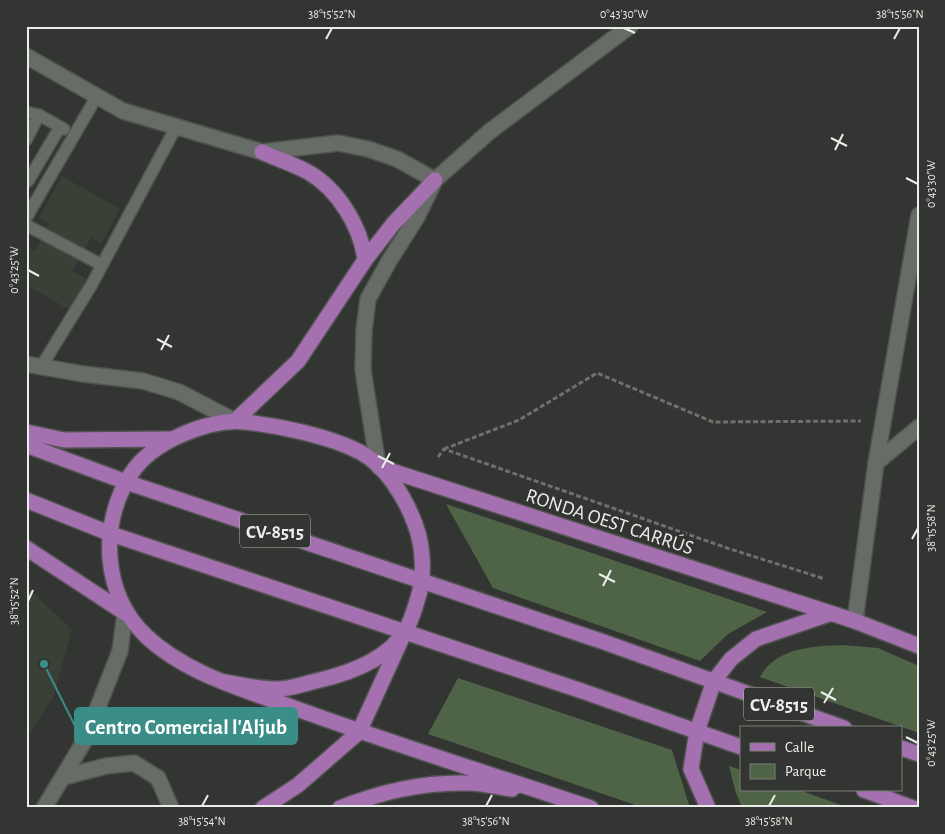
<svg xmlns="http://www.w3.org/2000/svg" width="945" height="834" font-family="'Alegreya Sans',sans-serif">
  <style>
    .built { fill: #394036 }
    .green { fill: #4f6447 }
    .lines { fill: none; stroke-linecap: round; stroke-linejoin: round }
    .service-casing { stroke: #50534f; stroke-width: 14 }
    .minor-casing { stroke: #50534f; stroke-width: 18 }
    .tertiary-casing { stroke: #50534f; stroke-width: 18 }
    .primary-casing { stroke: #50534f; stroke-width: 18 }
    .path { stroke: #6e706d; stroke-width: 3; stroke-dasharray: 5 2.5; stroke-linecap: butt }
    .service { stroke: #686c67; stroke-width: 11 }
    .minor { stroke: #686c67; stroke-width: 15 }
    .tertiary { stroke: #686c67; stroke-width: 15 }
    .primary { stroke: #a570b0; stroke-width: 15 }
    .ticks { fill: none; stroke: #ebedea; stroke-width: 2 }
    .labels { text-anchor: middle; stroke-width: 5; stroke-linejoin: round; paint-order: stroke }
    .shield { fill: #323531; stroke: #b4b6b2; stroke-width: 1 }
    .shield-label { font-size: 19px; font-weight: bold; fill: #ebedea }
    .street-label { font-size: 20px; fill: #ebedea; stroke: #323531 }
    .leader { fill: none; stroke: #3b8e87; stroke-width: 2 }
    .callout-dot { fill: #3b8e87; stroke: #323531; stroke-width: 2 }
    .callout { fill: #3b8e87; stroke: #3b8e87; stroke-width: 2 }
    .callout-label { font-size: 21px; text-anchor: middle; font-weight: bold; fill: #fff }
    .neatline { fill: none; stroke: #ebedea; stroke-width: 2 }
    .ticks-label { font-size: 12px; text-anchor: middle; fill: #ebedea }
  </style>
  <rect width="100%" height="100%" fill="#323531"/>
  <!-- built -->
  <path class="built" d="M62 176 120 209 101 244 91 238 72 271 88 280 70 310 26 285V246L35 251 49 224 39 218Z
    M26 586 72 630 53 697 26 740Z"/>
  <!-- green -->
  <path class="green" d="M446 504 767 612 728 634 700 661 493 588Z
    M842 645 878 648 919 666V733L760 677C775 648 813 646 842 645Z
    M458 678 672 750 690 808H644L428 734Z
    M729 766 741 770V790H799L849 808H742L735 790Z"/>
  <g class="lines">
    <!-- service casing -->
    <g class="service-casing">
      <path id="service" d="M26 112 39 115 64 129
        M26 140 39 115
        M28 181 60 127
        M26 218 97 96
        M26 225 102 265
        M41 367 92 284 176 127"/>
    </g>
    <!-- minor casing -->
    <g class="minor-casing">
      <path id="minor" d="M26 56 123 111 262 152 338 143 368 149 397 159 435 180
        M26 364 83 374 143 381 179 392 235 421
        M876 463 919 427
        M855 621 876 463 919 215
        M64 777 106 766 134 763 158 778 171 808
        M44 808 85 740 120 651 125 613"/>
    </g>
    <!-- tertiary casing -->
    <g class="tertiary-casing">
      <path id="tertiary" d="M378 466 363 370 364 330 368 299 389 261 417 217 435 180 489 132 630 26"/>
    </g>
    <!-- primary casing -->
    <g class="primary-casing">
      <path id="primary" d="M262 152C277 159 293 164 308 172 338 189 361 227 365 260
        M235 421 298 361 365 260 393 224 435 180
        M26 432 64 440 171 439
        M26 445 126 482 601 641 844 728
        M379 467 855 621 919 646
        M26 500 111 534 582 691 741 747
        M26 548 125 613
        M225 682C242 685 260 689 277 689 290 689 303 684 316 681 347 674 387 660 405 631 411 622 414 611 417 601 425 577 424 548 415 524 405 497 386 466 360 452 329 436 280 426 246 422 209 418 151 442 131 474 99 524 102 594 146 636 184 672 239 688 286 705 387 742 490 774 591 808
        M901 748 919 754
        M864 790 913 808
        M263 808 298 785 359 732 401 640
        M340 808C380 792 423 782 467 783 482 783 497 787 512 789
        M708 808 691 769 697 731 714 681 731 659 756 639 829 614"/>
    </g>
    <!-- path -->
    <path class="path" d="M754 26H795
      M444 449 519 420 597 373 713 422 861 421
      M438 457 444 449 727 548 825 579"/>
    <!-- service -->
    <use href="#service" class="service"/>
    <!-- minor -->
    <use href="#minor" class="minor"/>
    <!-- tertiary -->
    <use href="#tertiary" class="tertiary"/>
    <!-- primary -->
    <use href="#primary" class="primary"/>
  </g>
  <!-- ticks -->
  <path class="ticks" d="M624 28 635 33M326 39 332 28M894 39 900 28M831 138 847 146M835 150 843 134M906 178 918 184M28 270 39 276M157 339 172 347M161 350 169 335M378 456 394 464M382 468 390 453M912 539 918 528M599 574 615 582M603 586 611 570M28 601 33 590M821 692 836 700M824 703 833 688M906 737 918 743M202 806 208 795M486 806 492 795M769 806 775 795"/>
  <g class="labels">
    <!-- shield labels -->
    <g class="shield">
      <rect x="240" y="514.5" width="70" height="33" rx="4"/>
      <rect x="744" y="687.5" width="70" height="33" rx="4"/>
    </g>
    <g class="shield-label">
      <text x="275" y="538">CV-8515</text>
      <text x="779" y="711">CV-8515</text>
    </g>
    <!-- street labels -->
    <g class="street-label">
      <text transform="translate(610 521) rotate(18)" y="7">RONDA OEST CARRÚS</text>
    </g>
  </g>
  <!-- callouts -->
  <path class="leader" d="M44 664L75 726"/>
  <circle class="callout-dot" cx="44" cy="664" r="5"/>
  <rect class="callout" x="75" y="708" width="222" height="36" rx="5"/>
  <g class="callout-label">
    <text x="186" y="734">Centro Comercial l'Aljub</text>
  </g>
  <!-- border -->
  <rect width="945" height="834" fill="none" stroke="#323531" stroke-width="55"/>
  <!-- legend -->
  <rect x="740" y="726" width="162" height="65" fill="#323531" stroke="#7c7f7b"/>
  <rect x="750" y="743" width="25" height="8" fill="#a570b0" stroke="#7c7f7b"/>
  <text x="785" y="752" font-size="15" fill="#ebedea">Calle</text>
  <rect x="750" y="764" width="25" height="15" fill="#4f6447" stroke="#7c7f7b"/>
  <text x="785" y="776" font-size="15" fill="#ebedea">Parque</text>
  <rect x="28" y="28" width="890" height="778" class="neatline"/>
  <g class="ticks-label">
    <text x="332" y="18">38°15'52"N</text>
    <text x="624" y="18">0°43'30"W</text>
    <text x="900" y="18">38°15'56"N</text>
    <text transform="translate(931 184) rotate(-90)" y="4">0°43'30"W</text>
    <text transform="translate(14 270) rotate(-90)" y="4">0°43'25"W</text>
    <text transform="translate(931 528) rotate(-90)" y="4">38°15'58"N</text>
    <text transform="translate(14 601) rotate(-90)" y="4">38°15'52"N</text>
    <text transform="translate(931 743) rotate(-90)" y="4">0°43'25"W</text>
    <text x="202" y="825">38°15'54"N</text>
    <text x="486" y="825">38°15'56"N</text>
    <text x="769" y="825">38°15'58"N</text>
  </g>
</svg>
